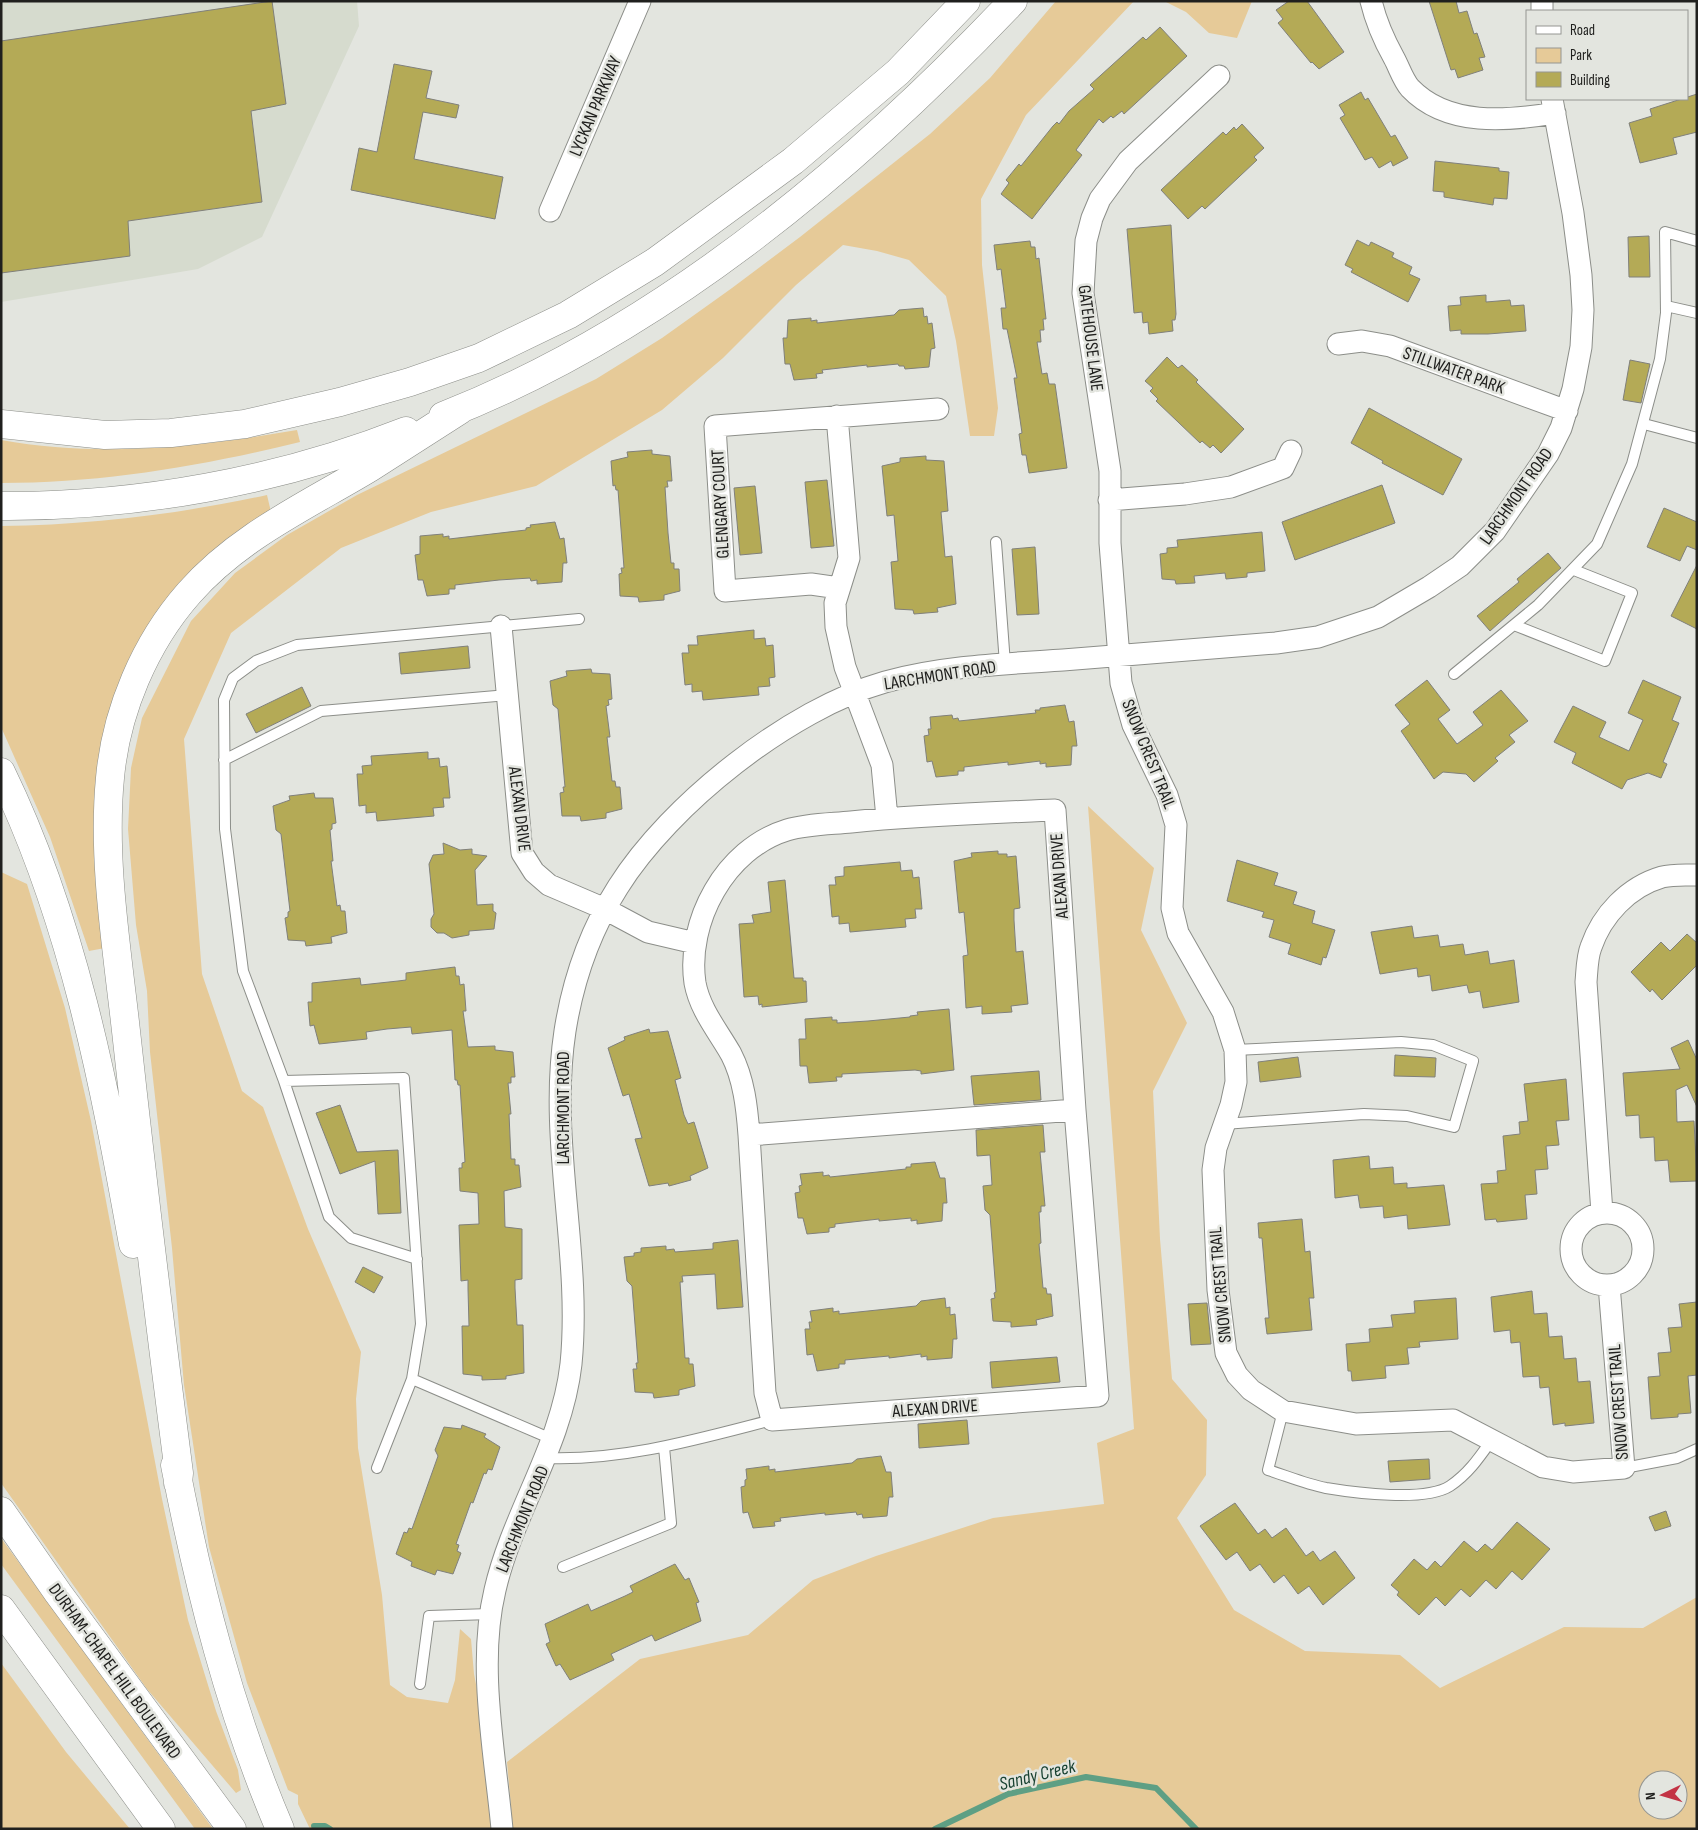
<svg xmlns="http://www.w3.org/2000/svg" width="1698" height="1830" font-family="'Sofia Sans Condensed',sans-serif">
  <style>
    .built { fill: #d6dbce }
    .green { fill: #e6ca98; fill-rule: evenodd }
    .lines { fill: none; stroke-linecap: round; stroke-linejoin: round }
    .stream { stroke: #5e9f84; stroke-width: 6 }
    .building { fill: #b4aa56; stroke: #80807b }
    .lane-casing { stroke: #8c8e89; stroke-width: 12 }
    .street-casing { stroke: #8c8e89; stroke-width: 23 }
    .primary-casing { stroke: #8c8e89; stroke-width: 29 }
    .highway-casing { stroke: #8c8e89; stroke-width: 29 }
    .lane { stroke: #fff; stroke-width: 10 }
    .street { stroke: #fff; stroke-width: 21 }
    .primary { stroke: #fff; stroke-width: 28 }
    .highway { stroke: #fff; stroke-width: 28 }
    .labels { text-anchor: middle; stroke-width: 5; stroke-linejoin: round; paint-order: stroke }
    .street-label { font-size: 18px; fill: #20201e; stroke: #e3e5df }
    .water-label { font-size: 19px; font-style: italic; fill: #194232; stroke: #e3e5df }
  </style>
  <rect width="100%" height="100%" fill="#e3e5df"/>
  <!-- built -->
  <path class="built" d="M1 1H357L359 26 262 237 198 269 1 302Z"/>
  <!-- green -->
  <path class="green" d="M1056 1H1134L1026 115 981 199 982 265 998 408 994 436H970L956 341 946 296 909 260 877 251 843 245 796 285 723 358 662 410 536 486 431 512 341 548 231 633 184 739 202 974 242 1091 263 1107 308 1229 361 1352 356 1399 358 1448 382 1595 390 1685 407 1697 448 1703 455 1680 460 1629 471 1639 474 1674 480 1705 492 1829H310L298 1804V1795L288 1790 247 1683 209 1547 184 1385 172 1248 150 1052 147 991 136 925 128 829 131 768 142 718 191 621 235 573 287 535 357 495 596 379 662 338 732 288 800 237 930 134 990 78Z
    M1164 1H1252L1237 38 1209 33 1186 12Z
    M297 430 300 442C202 466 103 483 1 483V440C101 458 199 447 297 430Z
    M267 495 271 512 135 653 105 948 89 951 50 837 1 727V526C92 525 179 514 267 495Z
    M1088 806 1154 868 1141 930 1187 1023 1153 1091 1160 1239 1172 1379 1207 1420 1206 1475 1177 1518 1234 1610 1305 1651 1400 1655 1440 1688 1564 1627 1643 1628 1697 1597V1829H513L507 1762 640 1659 748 1635 813 1580 876 1556 993 1518 1104 1504 1097 1443 1134 1429ZM1648 1780H1678V1810H1648Z
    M1 872 27 884 65 1008 91 1121 162 1499 188 1620 216 1711 238 1770 241 1790 236 1793 147 1689 1 1483Z
    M1 1538 213 1829H195L1 1564Z
    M1 1663 66 1752 130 1829H1Z"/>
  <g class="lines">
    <!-- stream -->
    <path class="stream" d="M314 1826H325L330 1829
      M935 1829 1008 1794 1086 1777 1156 1788 1196 1829"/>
  </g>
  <!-- building -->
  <path class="building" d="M272 1 286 104 251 111 262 202 128 221 130 256 1 273V41Z
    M1289 1H1307L1344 52 1319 69 1312 62 1311 63 1278 23 1283 19 1276 10Z
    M1429 1H1456L1459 13 1467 11 1474 34 1477 33 1485 57 1479 58 1483 70 1458 78 1455 69 1451 70Z
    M1160 27 1187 56 1124 114 1122 111 1113 118 1111 116 1103 123 1099 119 1076 150 1082 155 1032 219 1001 194 1009 183 1006 180 1019 164 1021 166 1053 126 1057 122 1059 124 1069 111 1094 89 1090 85 1143 37 1146 40Z
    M394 64 432 71 426 98 459 105 456 118 423 112 414 159 503 177 495 219 351 190 359 148 377 152Z
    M1361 92 1365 100 1368 98 1391 137 1395 135 1408 158 1393 166 1391 161 1379 168 1372 157 1365 160 1340 118 1345 115 1339 105Z
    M1697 94V132L1673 138 1677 154 1640 163 1629 123 1652 116 1650 109Z
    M1242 124 1264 148 1254 157 1257 160 1205 209 1202 206 1188 219 1161 190 1223 132 1226 135 1234 127 1236 130Z
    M1435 161 1499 168V171L1509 172 1507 199 1494 198 1493 205 1444 197V192L1433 191Z
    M1171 225 1176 314 1175 320H1172L1173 331 1149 334 1148 322 1143 323 1142 312 1134 313 1127 229Z
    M1649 236 1650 277H1629L1628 237Z
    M1357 240 1369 246 1371 242 1394 253 1392 257 1412 267 1409 274 1420 279 1408 302 1351 272 1353 269 1345 265Z
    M1030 241 1031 247H1035L1036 259 1039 258 1046 319H1043L1044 330H1040L1041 342H1037L1042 374 1047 373 1049 384H1055L1067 468 1029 473 1026 455H1022L1019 434 1022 433 1014 378H1017L1007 329H1003L1001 308H1006L1001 269 997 270 994 245Z
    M1486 295V302L1510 300 1511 306 1524 305 1526 331 1488 334H1461V330L1450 331 1448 306 1461 305 1460 297Z
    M923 308 924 317 927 316 928 324 932 323 935 348 931 349 929 367 905 369 904 366H899L898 364 867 367V365L822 370 823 373 816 374 817 378 794 380 790 364H785L783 338H787L788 320 811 318V321L817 320V323L894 315 899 310Z
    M1167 357 1178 368 1182 365 1198 380 1196 382 1244 429 1221 453 1213 445 1210 448 1202 441 1200 443 1156 401 1158 399 1150 391 1153 388 1145 381Z
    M1630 360 1650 364 1641 403 1623 400Z
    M1369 408 1462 459 1443 495 1382 463 1383 461 1351 443Z
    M652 450V454L670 456 672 481H667L668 487H665L668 533 671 563H674V569H679L680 591 664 595V600L639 602 638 597 620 596 619 574 622 573 621 568H624L618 490H616L615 485 613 486 611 461 628 457 627 452Z
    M926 456V460L944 461 948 511 941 512 945 557 952 556 956 604 937 608 938 612 914 614 913 610 895 609 891 562 898 561 894 515 887 516 882 466 900 462V458Z
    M827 480 834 546 811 548 805 482Z
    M1382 485 1395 523 1295 560 1282 522Z
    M755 486 762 553 740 555 734 488Z
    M1664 508 1697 522V550L1687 546 1680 561 1647 547Z
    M555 522 560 539 564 538 567 563H563L562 582 537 584V580L531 581 530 578 499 580 455 585V589H449V594L427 596 423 580H418L415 555 420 554V536L443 534V537L449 536V539L526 530V528L531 527 530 525Z
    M1262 532 1265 571 1247 573V577L1226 579 1225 573 1194 576 1195 583 1176 584 1175 580 1162 579 1160 554 1167 553V548L1178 547 1177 540Z
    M1035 547 1039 614 1017 615 1012 549Z
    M1548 553 1561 568 1490 631 1477 616 1519 582 1517 579Z
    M1697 565V629L1671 616Z
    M754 630V639L765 638 766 646 773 645 775 677 769 678 770 686 758 687 759 695 703 700 702 691 692 692V684L685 685 682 653H689L688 645H698L697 636Z
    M468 646 470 668 401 674 399 653Z
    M591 669 592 673 610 674 612 699 608 700 609 705 606 706 610 737H607L612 781H615L616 787H620L622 809 606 813V818L581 821 580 816H562L560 793 564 792 563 787H565L558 709 553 705 550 681 567 676 566 671Z
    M1427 680 1450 710 1438 719 1457 744 1483 725 1473 712 1501 690 1528 721 1509 735 1515 742 1495 758 1498 761 1474 782 1466 774 1443 772 1434 779 1401 731 1410 724 1395 705Z
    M1643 680 1681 697 1672 720 1679 723 1663 762 1667 764 1661 778 1648 773 1627 780 1622 789 1572 763 1576 753 1554 742 1573 706 1606 722 1599 737 1629 751 1643 720 1628 713Z
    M302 687 311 706 256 733 246 714Z
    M1065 705 1069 722 1074 721 1077 746H1072L1071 765 1046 767V763L1040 764V761L1008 765V762L964 767V771H958V775L936 777 932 761 927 762 924 736 929 735 928 729H931L930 717 952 715 953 719 958 718 959 721 1036 713 1035 710H1040V708Z
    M428 752V759L439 758 440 767 447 766 450 798H443L444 807 433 808 434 816 377 821 376 812 366 813V805L359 806 357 774H363L362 766 372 765 371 756Z
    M314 793 315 798H333L336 823 332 824V829L330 830 333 861H331L337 906 340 905 341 911H345L347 933 331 937 332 943 306 946 305 941 288 940 285 918 288 917V912L290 911 281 834 276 830 273 806 290 800 289 796Z
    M443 843 460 850 472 849V854L487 856 475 870 477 905 493 904V911L496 913 494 929 469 931V935L452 938 444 933H437L431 927V919L434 914 429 864 433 855 444 854Z
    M998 851V854H1007V857L1016 856 1020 908 1014 909V920L1016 952 1023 951 1028 1004 1011 1006 1012 1012 982 1014V1006L966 1008 963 956 968 955 967 946 964 912 959 913 954 861 972 857 971 853Z
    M1237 860 1278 873 1274 885 1297 892 1293 904 1315 911 1312 923 1335 930 1326 958 1323 957 1321 965 1288 954 1291 944 1269 937 1274 920 1262 917 1264 912 1227 901Z
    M900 862 901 871 912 870 913 878 919 877 922 909H915L916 918 905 919 906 927 850 932 849 923 839 924V916L832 917 829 885H836L835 877 844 876V867Z
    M785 880 794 978H803V981H806L807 1002 762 1007V1004L759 1005 758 996 744 997 739 924 754 923 752 915 771 912 768 882Z
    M1412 926 1414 938 1438 935 1440 947 1463 944 1465 955 1488 951 1490 964 1514 960 1519 1002 1483 1008 1480 991 1469 993 1467 985 1432 991 1430 975 1418 977 1417 968 1380 974 1371 932Z
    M1687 934 1697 943V965L1662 1000 1652 989 1650 992 1631 972 1661 942 1670 951Z
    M455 967 456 976H459L460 985 464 984 466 1011H463L468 1047 495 1046V1050L513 1052 515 1077H511V1083H508L511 1114H509L511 1159H515V1165H519L521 1187 504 1191 505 1227 522 1229V1279L515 1280V1288L517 1325H523L524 1373 506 1376V1379L482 1380V1376L463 1374 462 1326H469L468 1289V1280L461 1281 459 1225 479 1224 478 1193 460 1191 459 1168H462V1163L465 1162 460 1085H458L457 1080H455L452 1030 412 1034 411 1027 387 1029 366 1032 367 1039 319 1044 314 1025 310 1026 308 1002H312V983L360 978 361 985 398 981 406 980V973Z
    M949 1009 954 1070 921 1074V1071L915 1070 842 1074V1077H836L837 1081 809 1083 807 1066H800L799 1039H806L805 1019 832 1017V1020H837V1023L868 1021 910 1017V1016L918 1015 917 1012Z
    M649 1029 650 1033 668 1031 681 1078 675 1080 684 1115 688 1124 694 1122 708 1168 690 1176 691 1180 669 1186 668 1183 649 1186 635 1139 642 1138 629 1094 623 1096 608 1048 625 1040 624 1037Z
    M1688 1040 1697 1060V1107L1687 1085 1676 1090 1677 1122 1694 1121 1697 1181 1670 1182 1668 1160 1655 1161 1654 1137 1640 1138 1639 1115 1626 1116 1623 1073 1680 1069 1671 1048Z
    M1395 1055 1436 1058 1435 1077 1394 1076Z
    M1298 1057 1301 1077 1260 1082 1258 1062Z
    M1039 1071 1041 1100 974 1105 971 1076Z
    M1566 1079 1569 1120 1556 1121 1559 1145 1546 1146 1548 1169 1535 1170 1537 1194 1525 1195 1527 1219 1497 1222 1496 1219 1485 1220 1481 1184 1498 1183 1497 1171 1506 1170 1503 1136 1520 1134 1519 1122 1528 1121 1524 1084Z
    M340 1105 357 1152 398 1150 401 1213 378 1214 375 1161 340 1174 316 1113Z
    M1043 1125 1045 1152H1040L1045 1206H1041V1212H1039L1041 1243 1039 1244 1043 1288H1046L1047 1294H1051L1053 1316 1036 1320 1037 1325 1011 1327V1322L993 1321 991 1299 995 1298 994 1293 996 1292 990 1215 985 1210 983 1186 992 1185 990 1155 977 1156 976 1130Z
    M1369 1156 1370 1169 1393 1167 1394 1184 1407 1183V1188L1444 1185 1450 1225 1408 1229 1407 1215 1384 1218 1383 1206 1360 1208 1358 1195 1335 1198 1333 1160Z
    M935 1162 940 1178H945L947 1203H943L942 1221 917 1224V1220L911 1221V1218L879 1221V1219L835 1224V1227L829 1228V1232L807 1234 803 1218H798L795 1193 800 1192 799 1186 802 1185 800 1174 823 1172V1176L829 1175 830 1177 906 1169V1167H911V1164Z
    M1302 1219 1305 1252 1310 1251 1314 1298H1309L1312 1330 1267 1334 1265 1318H1269L1262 1238H1259L1258 1223Z
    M738 1240 743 1307 717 1309 715 1274 682 1276 683 1282H680L685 1358H689V1364H693L695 1386 679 1390V1395L654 1398 653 1393 635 1392 633 1369H637L636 1363H638L632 1286 627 1281 624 1257 634 1256V1253L641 1252V1248L666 1246V1250L674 1249 675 1252 713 1249V1243Z
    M363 1267 383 1277 374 1293 355 1282Z
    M1532 1291 1534 1314 1547 1313 1549 1337 1562 1336 1564 1359 1576 1358 1578 1382 1590 1381 1594 1423 1565 1426V1423L1553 1425 1549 1387 1540 1388 1539 1376 1523 1377 1520 1342 1511 1343 1510 1330 1494 1332 1491 1297Z
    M945 1298 946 1308 950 1307V1315L955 1314 957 1339H953L952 1358 927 1360V1356L921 1357V1354L889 1358V1356L845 1360V1364H839V1368L817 1371 813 1354 807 1355 805 1329H810L809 1322H812L810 1311 833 1308V1312L839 1311V1314L916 1306 921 1301Z
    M1456 1298 1458 1339 1419 1342 1420 1347 1407 1348 1409 1364 1385 1366 1386 1378 1352 1381 1351 1371H1348L1346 1344 1370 1342 1369 1329 1393 1327 1391 1315 1415 1313 1414 1301Z
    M1697 1302V1375L1688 1376 1691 1413 1678 1414V1417L1651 1419 1648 1377 1660 1376 1658 1353 1671 1352 1668 1328 1682 1327 1679 1304Z
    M1207 1303 1211 1344 1191 1345 1188 1304Z
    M1057 1357 1060 1382 992 1388 990 1362Z
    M967 1420 969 1444 919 1448 918 1424Z
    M462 1425 486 1434 484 1437 500 1447 492 1470 488 1469 486 1474 484 1473 473 1503 471 1502 456 1544 459 1545 457 1551 461 1553 453 1574 437 1570 435 1575 411 1566 412 1562 396 1554 404 1532 407 1533 409 1528 412 1529 438 1456 435 1450 444 1427 461 1429Z
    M881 1456 886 1472H891L893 1497H889L887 1516 863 1518 862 1514 857 1515 856 1512 825 1515V1513L780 1518 781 1521 774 1522 775 1526 753 1528 748 1512 743 1513 741 1487 745 1486V1480L747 1479 746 1469 769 1466V1470L775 1469V1472L852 1463 857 1459Z
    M1429 1459 1430 1479 1390 1482 1388 1461Z
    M1235 1503 1258 1534 1265 1529 1272 1538 1286 1528 1306 1556 1313 1551 1320 1561 1335 1551 1355 1578 1323 1605 1309 1586 1298 1594 1284 1575 1274 1583 1260 1564 1250 1571 1237 1552 1226 1560 1200 1526Z
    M1666 1511 1671 1526 1655 1531 1649 1517Z
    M1517 1522 1550 1549 1522 1580 1512 1571 1496 1589 1486 1580 1470 1597 1461 1589 1445 1606 1436 1597 1419 1615 1397 1595 1399 1592 1391 1585 1414 1559 1427 1570 1435 1561 1441 1567 1464 1541 1477 1552 1485 1544 1492 1550Z
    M675 1564 685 1580 689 1578 699 1602 696 1603 701 1621 655 1641 652 1635 611 1654 614 1660 570 1680 560 1664 556 1666 546 1644 550 1642 545 1624 588 1604 591 1611 625 1596 633 1592 630 1586Z"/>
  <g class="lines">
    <!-- lane casing -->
    <g class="lane-casing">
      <path id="lane" d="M1666 306 1697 313
        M1644 424 1697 438
        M996 542 1005 664
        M1514 625 1605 661 1632 593 1574 570
        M1454 674 1538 605 1597 544 1632 464 1660 359 1666 313 1665 232 1697 241
        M224 760 321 711 508 695
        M284 1081 404 1078 421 1324 412 1379 377 1468
        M1224 1124 1364 1114 1407 1116 1454 1127 1473 1061 1433 1045 1401 1042 1235 1050
        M417 1259 351 1238 329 1217 284 1081 243 971 225 829 224 700 233 678 256 661 297 645 579 619
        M412 1379 554 1440
        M1283 1411 1268 1470C1287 1476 1306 1484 1326 1488 1356 1493 1425 1502 1450 1486 1468 1474 1479 1458 1491 1441
        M546 1458C623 1461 698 1439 772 1420
        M1624 1468 1677 1458 1697 1449
        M563 1567 671 1523 664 1447
        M420 1684 429 1616 490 1614"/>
    </g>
    <!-- street casing -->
    <g class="street-casing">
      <path id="street" d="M1371 1C1376 22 1384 40 1394 58 1399 67 1403 80 1410 88 1447 127 1508 121 1555 113
        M1542 1V11
        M1219 76 1128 161 1100 199 1092 218 1086 241 1083 293 1110 471V543L1121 683 1133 725 1167 795 1176 825 1172 908 1178 933 1223 1012 1235 1050 1236 1082 1231 1105 1216 1148 1213 1170 1218 1290 1226 1353 1237 1375 1251 1390 1283 1411 1356 1424 1453 1420 1543 1467 1573 1472 1624 1468 1609 1285
        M550 211 640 1
        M1338 344 1362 341 1390 346 1567 411
        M837 416 849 558 835 603 836 627 845 667 882 765 887 818
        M1109 500 1185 494 1231 487 1283 468 1291 451
        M839 588 811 584 725 591 715 426 938 409
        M501 626 522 853 534 872 549 885 605 909 648 932 695 943
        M1055 810 1075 1110 1098 1396 772 1420 765 1393 749 1135C747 1108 744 1079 731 1054 718 1031 700 1010 695 983 686 922 725 849 787 830 807 824 830 824 851 822 919 815 987 813 1055 810Z
        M749 1135 1075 1110
        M1602 1213 1586 982C1587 971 1587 957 1591 947 1602 915 1628 887 1662 877 1673 874 1686 875 1697 875
        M1571 1249a36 36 0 1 1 72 0a36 36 0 1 1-72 0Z
        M502 1829C495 1753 477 1665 495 1590 513 1512 562 1445 571 1364 582 1254 548 1142 565 1031 573 980 590 931 618 887 670 804 790 709 885 682 943 666 1003 664 1063 660 1134 654 1205 648 1276 643L1318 637 1378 617 1429 587 1460 566 1495 531 1548 454 1561 428 1573 389 1581 347 1583 310 1581 275 1573 213 1552 99"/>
    </g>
    <!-- primary casing -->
    <g class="primary-casing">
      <path id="primary" d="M1 1511 58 1593 232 1829"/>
    </g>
    <!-- highway casing -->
    <g class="highway-casing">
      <path id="highway" d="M443 416C660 331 854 169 1013 1
        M1 424 105 435 171 433 245 424 340 402 410 382 479 358 568 315 655 262 793 161 898 72 966 1
        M1 506C137 507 279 481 406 431
        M1 772C73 920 104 1083 133 1244
        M175 1465C199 1589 230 1712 280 1829
        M178 1483 179 1473C160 1326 142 1178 126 1031 117 949 102 860 110 778 116 711 145 643 189 593 239 536 308 505 371 467 401 448 430 429 460 410
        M1 1609 161 1829"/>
    </g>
    <!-- lane -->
    <use href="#lane" class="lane"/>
    <!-- street -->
    <use href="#street" class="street"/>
    <!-- primary -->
    <use href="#primary" class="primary"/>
    <!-- highway -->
    <use href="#highway" class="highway"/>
  </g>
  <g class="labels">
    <!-- street labels -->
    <g class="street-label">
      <text transform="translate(595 106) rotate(-67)" y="6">LYCKAN PARKWAY</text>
      <text transform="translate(1091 338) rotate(83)" y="6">GATEHOUSE LANE</text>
      <text transform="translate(1454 370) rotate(20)" y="6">STILLWATER PARK</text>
      <text transform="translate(1516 496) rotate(-55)" y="6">LARCHMONT ROAD</text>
      <text transform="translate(720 504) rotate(-93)" y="6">GLENGARY COURT</text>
      <text transform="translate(940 675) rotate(-9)" y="6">LARCHMONT ROAD</text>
      <text transform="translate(1149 754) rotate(68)" y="6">SNOW CREST TRAIL</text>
      <text transform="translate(520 809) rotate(83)" y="6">ALEXAN DRIVE</text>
      <text transform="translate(1059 876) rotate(-94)" y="6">ALEXAN DRIVE</text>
      <text transform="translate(563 1108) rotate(-90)" y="6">LARCHMONT ROAD</text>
      <text transform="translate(1220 1285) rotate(-95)" y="6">SNOW CREST TRAIL</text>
      <text transform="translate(1618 1402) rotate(-94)" y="6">SNOW CREST TRAIL</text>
      <text transform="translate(935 1408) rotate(-4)" y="6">ALEXAN DRIVE</text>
      <text transform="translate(522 1519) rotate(-68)" y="6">LARCHMONT ROAD</text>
      <text transform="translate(115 1671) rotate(54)" y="6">DURHAM-CHAPEL HILL BOULEVARD</text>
    </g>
    <!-- water labels -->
    <g class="water-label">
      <text transform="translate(1037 1774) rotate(-14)" y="7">Sandy Creek</text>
    </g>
  </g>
  <!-- border -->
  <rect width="1698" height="1830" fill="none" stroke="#20201e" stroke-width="5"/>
  <!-- legend -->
  <rect x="1526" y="10" width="162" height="90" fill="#e3e5df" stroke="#959692"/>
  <rect x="1536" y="26" width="25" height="8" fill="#ffffff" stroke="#959692"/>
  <text x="1570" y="35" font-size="15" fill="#20201e">Road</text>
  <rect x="1536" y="48" width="25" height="15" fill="#e6ca98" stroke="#959692"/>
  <text x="1570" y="60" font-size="15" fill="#20201e">Park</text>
  <rect x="1536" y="72" width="25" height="15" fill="#b4aa56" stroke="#959692"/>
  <text x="1570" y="85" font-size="15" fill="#20201e">Building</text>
  <!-- north arrow -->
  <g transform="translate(1663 1795) rotate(265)"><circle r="24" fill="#e3e5df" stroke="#959692"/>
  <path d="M0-4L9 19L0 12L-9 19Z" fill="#c33344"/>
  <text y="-8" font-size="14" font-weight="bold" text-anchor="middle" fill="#20201e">N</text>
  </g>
</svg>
